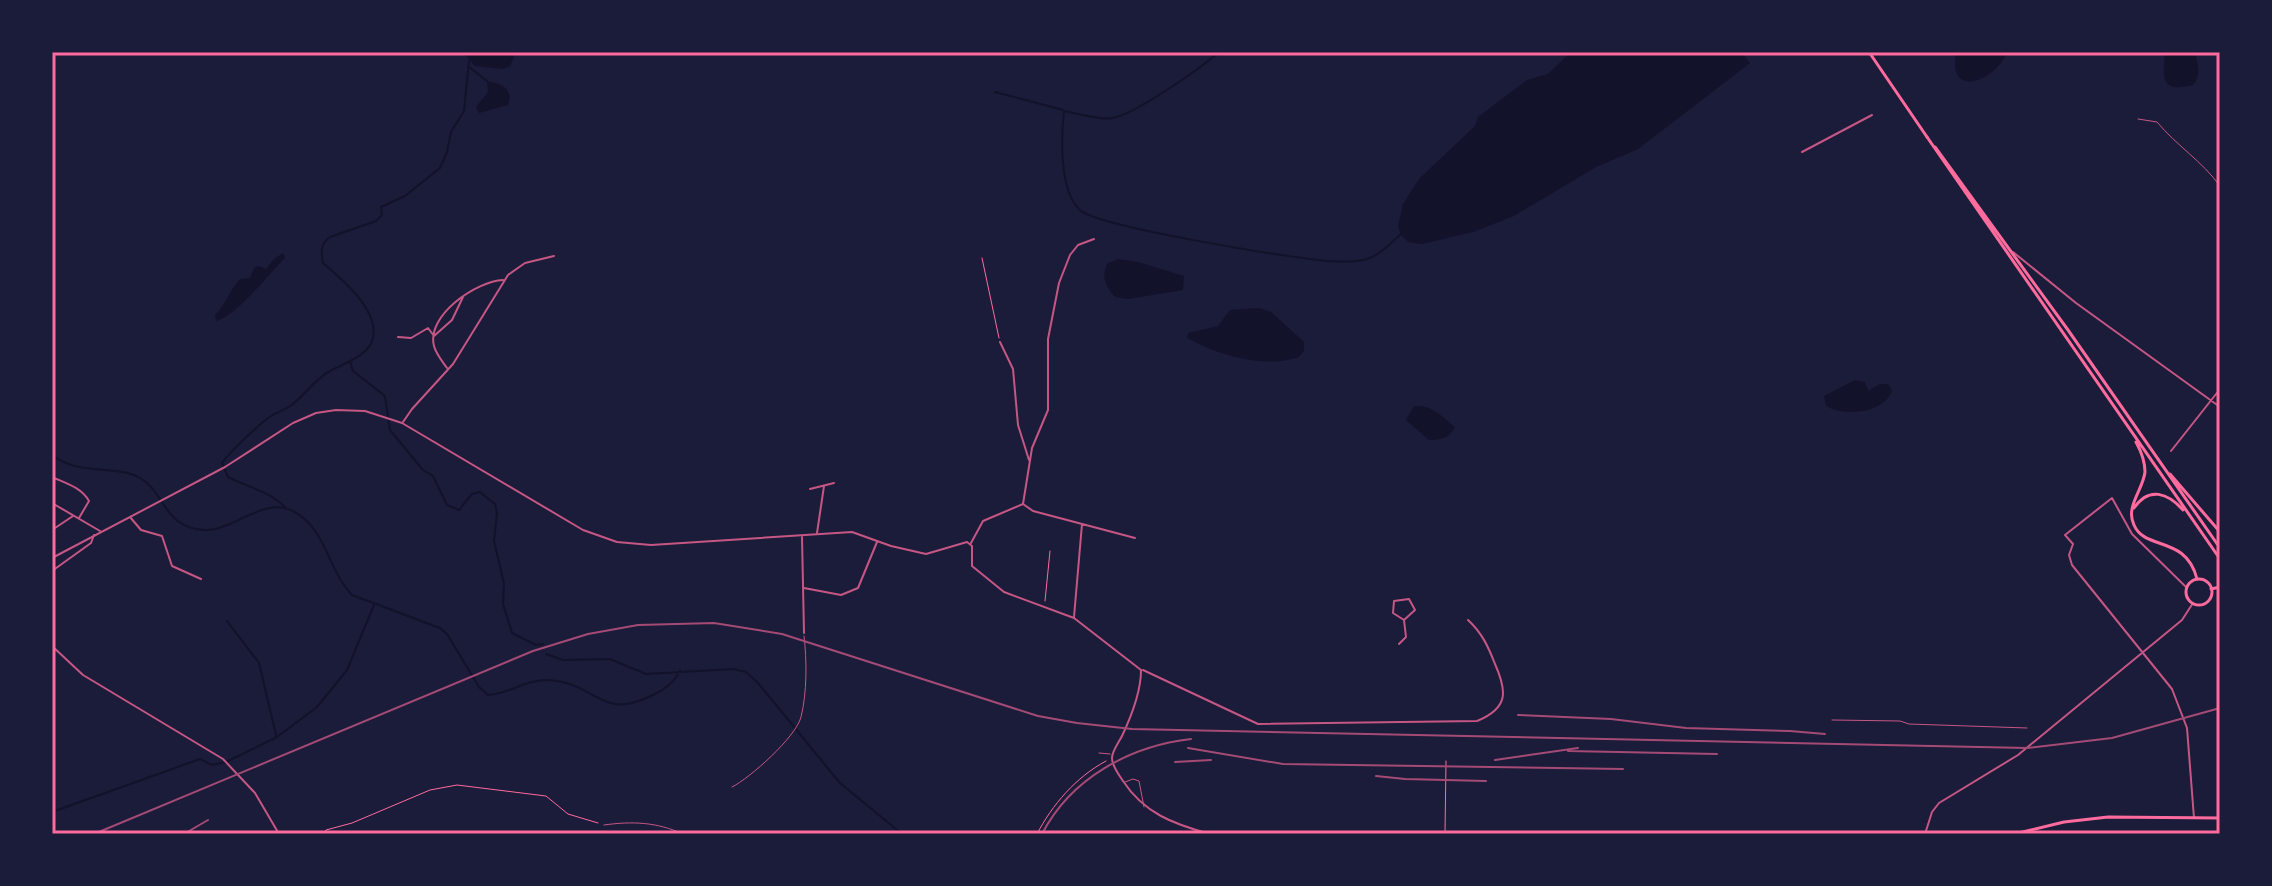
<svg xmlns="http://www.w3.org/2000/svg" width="2272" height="886" font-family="Poppins,sans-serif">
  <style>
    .water { fill: #12122b }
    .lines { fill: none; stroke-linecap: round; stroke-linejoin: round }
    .stream { stroke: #12122b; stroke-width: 2 }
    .path { stroke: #ff6b9d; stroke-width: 1 }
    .service { stroke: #c65784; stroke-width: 1 }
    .minor { stroke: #c65784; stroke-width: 2 }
    .tertiary { stroke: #c65784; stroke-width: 2 }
    .secondary { stroke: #ff6b9d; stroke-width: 3 }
    .primary { stroke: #ff6b9d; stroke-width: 3 }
    .trunk { stroke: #ff6b9d; stroke-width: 3 }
    .rail { stroke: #a44b75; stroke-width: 2 }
    .neatline { fill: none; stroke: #ff6b9d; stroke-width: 3 }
  </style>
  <rect width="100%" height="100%" fill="#1b1b3a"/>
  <!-- water -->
  <path class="water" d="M463 52H516L510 66 503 69 475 66Z
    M1571 52H1741L1750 63 1638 149 1596 167 1514 216 1473 232 1422 244 1408 242 1401 235 1398 226 1403 204 1419 179 1475 126 1478 117 1527 80 1548 74Z
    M1956 52H2007C1997 80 1947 101 1956 52Z
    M2165 52H2194C2199 64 2201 75 2193 85 2160 93 2163 79 2165 52Z
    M487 81C501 84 514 88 508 105L479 113 476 107 488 92Z
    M283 253 285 258C268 275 236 316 216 321L215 315C226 304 229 291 240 279L250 278 254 268 258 266 266 269 274 259Z
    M1118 259 1138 262 1184 276 1183 290 1128 299 1115 297C1106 286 1101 278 1107 264Z
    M1259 308 1271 312 1304 342V351L1299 357C1264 369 1218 355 1187 338L1188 333 1218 326 1230 310Z
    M1855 380 1865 382 1868 391 1880 384H1888L1892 390C1886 413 1844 417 1826 406L1824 396Z
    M1414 406C1433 405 1441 416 1455 427 1450 438 1440 440 1429 440L1406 420Z"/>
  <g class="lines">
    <!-- stream -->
    <path class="stream" d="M1219 52C1201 68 1135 114 1113 118 1097 120 1080 114 1064 111 1061 137 1059 191 1080 210 1098 227 1283 256 1318 260 1331 262 1354 263 1367 259 1380 255 1391 243 1401 234
      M469 67 487 81
      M995 92 1063 110
      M350 361 353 371 385 396 390 430 423 470 433 476 447 505 459 510 472 494 480 492 495 504 497 513 494 541 504 584 503 604 512 633 536 645 543 644
      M52 455C81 477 117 464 140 478 165 492 164 529 205 530 233 531 264 496 293 511 327 529 327 569 352 595L440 628 447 634 479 687 488 695C509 694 527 679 548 680 599 683 599 722 653 695 664 690 676 681 680 670
      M285 507C269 491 247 487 228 477L222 463C230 452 259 424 271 416 278 412 287 409 293 404 306 394 315 379 330 371 343 364 370 355 373 338 379 310 342 279 323 263 321 252 320 244 330 237L376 221 382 215 381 207 405 196 440 168 447 152 451 132 464 111 469 61
      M227 621 259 663 276 735
      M546 654 563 660 610 659 646 674 733 669 746 672 758 683 840 783 902 834
      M52 812 200 759 212 765 226 762 277 737 317 707 347 670 374 605"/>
    <!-- path -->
    <path class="path" d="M982 258 999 338
      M1045 601 1050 551
      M323 834 326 830 352 823 430 790 457 785 546 796 568 814 598 823
      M1037 834C1052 805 1076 777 1106 761
      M1445 834 1446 761"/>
    <!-- service -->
    <path class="service" d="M2138 119 2157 122C2177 146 2202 161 2220 186
      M1832 720 1900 721 1909 724 2027 728
      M1099 753 1110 754
      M1125 782 1133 779 1139 781 1144 807
      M732 787C750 778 796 737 801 717 807 693 807 661 804 636
      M604 825C632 821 657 822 683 834"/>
    <!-- minor -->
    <path class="minor" d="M1802 152 1872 115
      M2013 252 2076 303 2220 407
      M398 337 411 338 428 328 434 336 452 320 463 297
      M1000 342 1013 369 1018 425 1029 460
      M447 368C442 361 436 354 434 346 426 315 477 281 503 280
      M403 422 412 409 453 364 508 275 525 263 554 256
      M2171 451 2220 389
      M52 477C65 483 81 487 89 501L79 518
      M810 489 834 483
      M52 503 100 531
      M1023 504 1032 448 1048 410V339L1059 283 1070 255 1078 245 1094 239
      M130 517 141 530 162 536 172 566 201 579
      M52 530 73 516
      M817 533 824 486
      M802 537 804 633
      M971 543 983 521 1023 504 1033 511 1135 538
      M52 571 91 543 94 535
      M804 588 841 595 858 588 877 542
      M2187 588 2132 534 2112 498 2065 535 2073 544 2069 555 2072 565 2172 689 2187 728 2194 818
      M1074 617 1082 524
      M1399 644 1406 637 1404 620 1415 610 1409 599 1394 601 1393 613 1404 620
      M1143 670 1258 724 1477 721C1509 708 1507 691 1495 664 1488 646 1482 633 1468 620
      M1925 834 1932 812 1939 803 2018 755 2182 620 2193 603"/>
    <!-- tertiary -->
    <path class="tertiary" d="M52 558 225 467 293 423 316 413 336 410 365 411 402 423 583 530 617 542 651 545 852 532 891 546 926 554 967 542 972 546V566L1004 592 1074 618 1141 670C1141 691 1131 717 1122 736 1119 742 1112 751 1112 758 1112 766 1119 775 1123 781 1144 813 1173 824 1210 834
      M52 646 83 675 223 759 255 793 279 834"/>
    <!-- secondary -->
    <path class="secondary" d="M2014 834 2064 822 2108 817 2220 818"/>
    <!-- primary -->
    <path class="primary" d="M1869 52 1927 137
      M2186 592a13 13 0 1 1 26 0a13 13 0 1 1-26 0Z
      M2211 589 2220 587"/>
    <!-- trunk -->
    <path class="trunk" d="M1927 137 2220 559
      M1935 147 2068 330 2220 548
      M2136 442C2141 451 2145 461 2145 472 2143 490 2125 507 2134 525 2145 551 2186 535 2197 579
      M2170 474 2220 532
      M2134 508C2149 486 2168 493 2183 510"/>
    <!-- rail -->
    <path class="rail" d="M1518 715 1611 719 1686 728 1790 731 1825 734
      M1188 748 1283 764 1623 769
      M1568 751 1717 754
      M1495 760 1578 748
      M1175 762 1211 760
      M1376 776 1405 779 1486 781
      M94 834 533 651 588 634 638 625 714 623 782 634 1038 716 1077 723 1132 729 2027 748 2112 738 2220 708
      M184 834 208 820
      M1042 834C1071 778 1130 746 1191 739"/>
  </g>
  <!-- border -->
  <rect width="2272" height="886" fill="none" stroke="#1b1b3a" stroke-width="108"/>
  <rect x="54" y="54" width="2164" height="778" class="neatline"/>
</svg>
